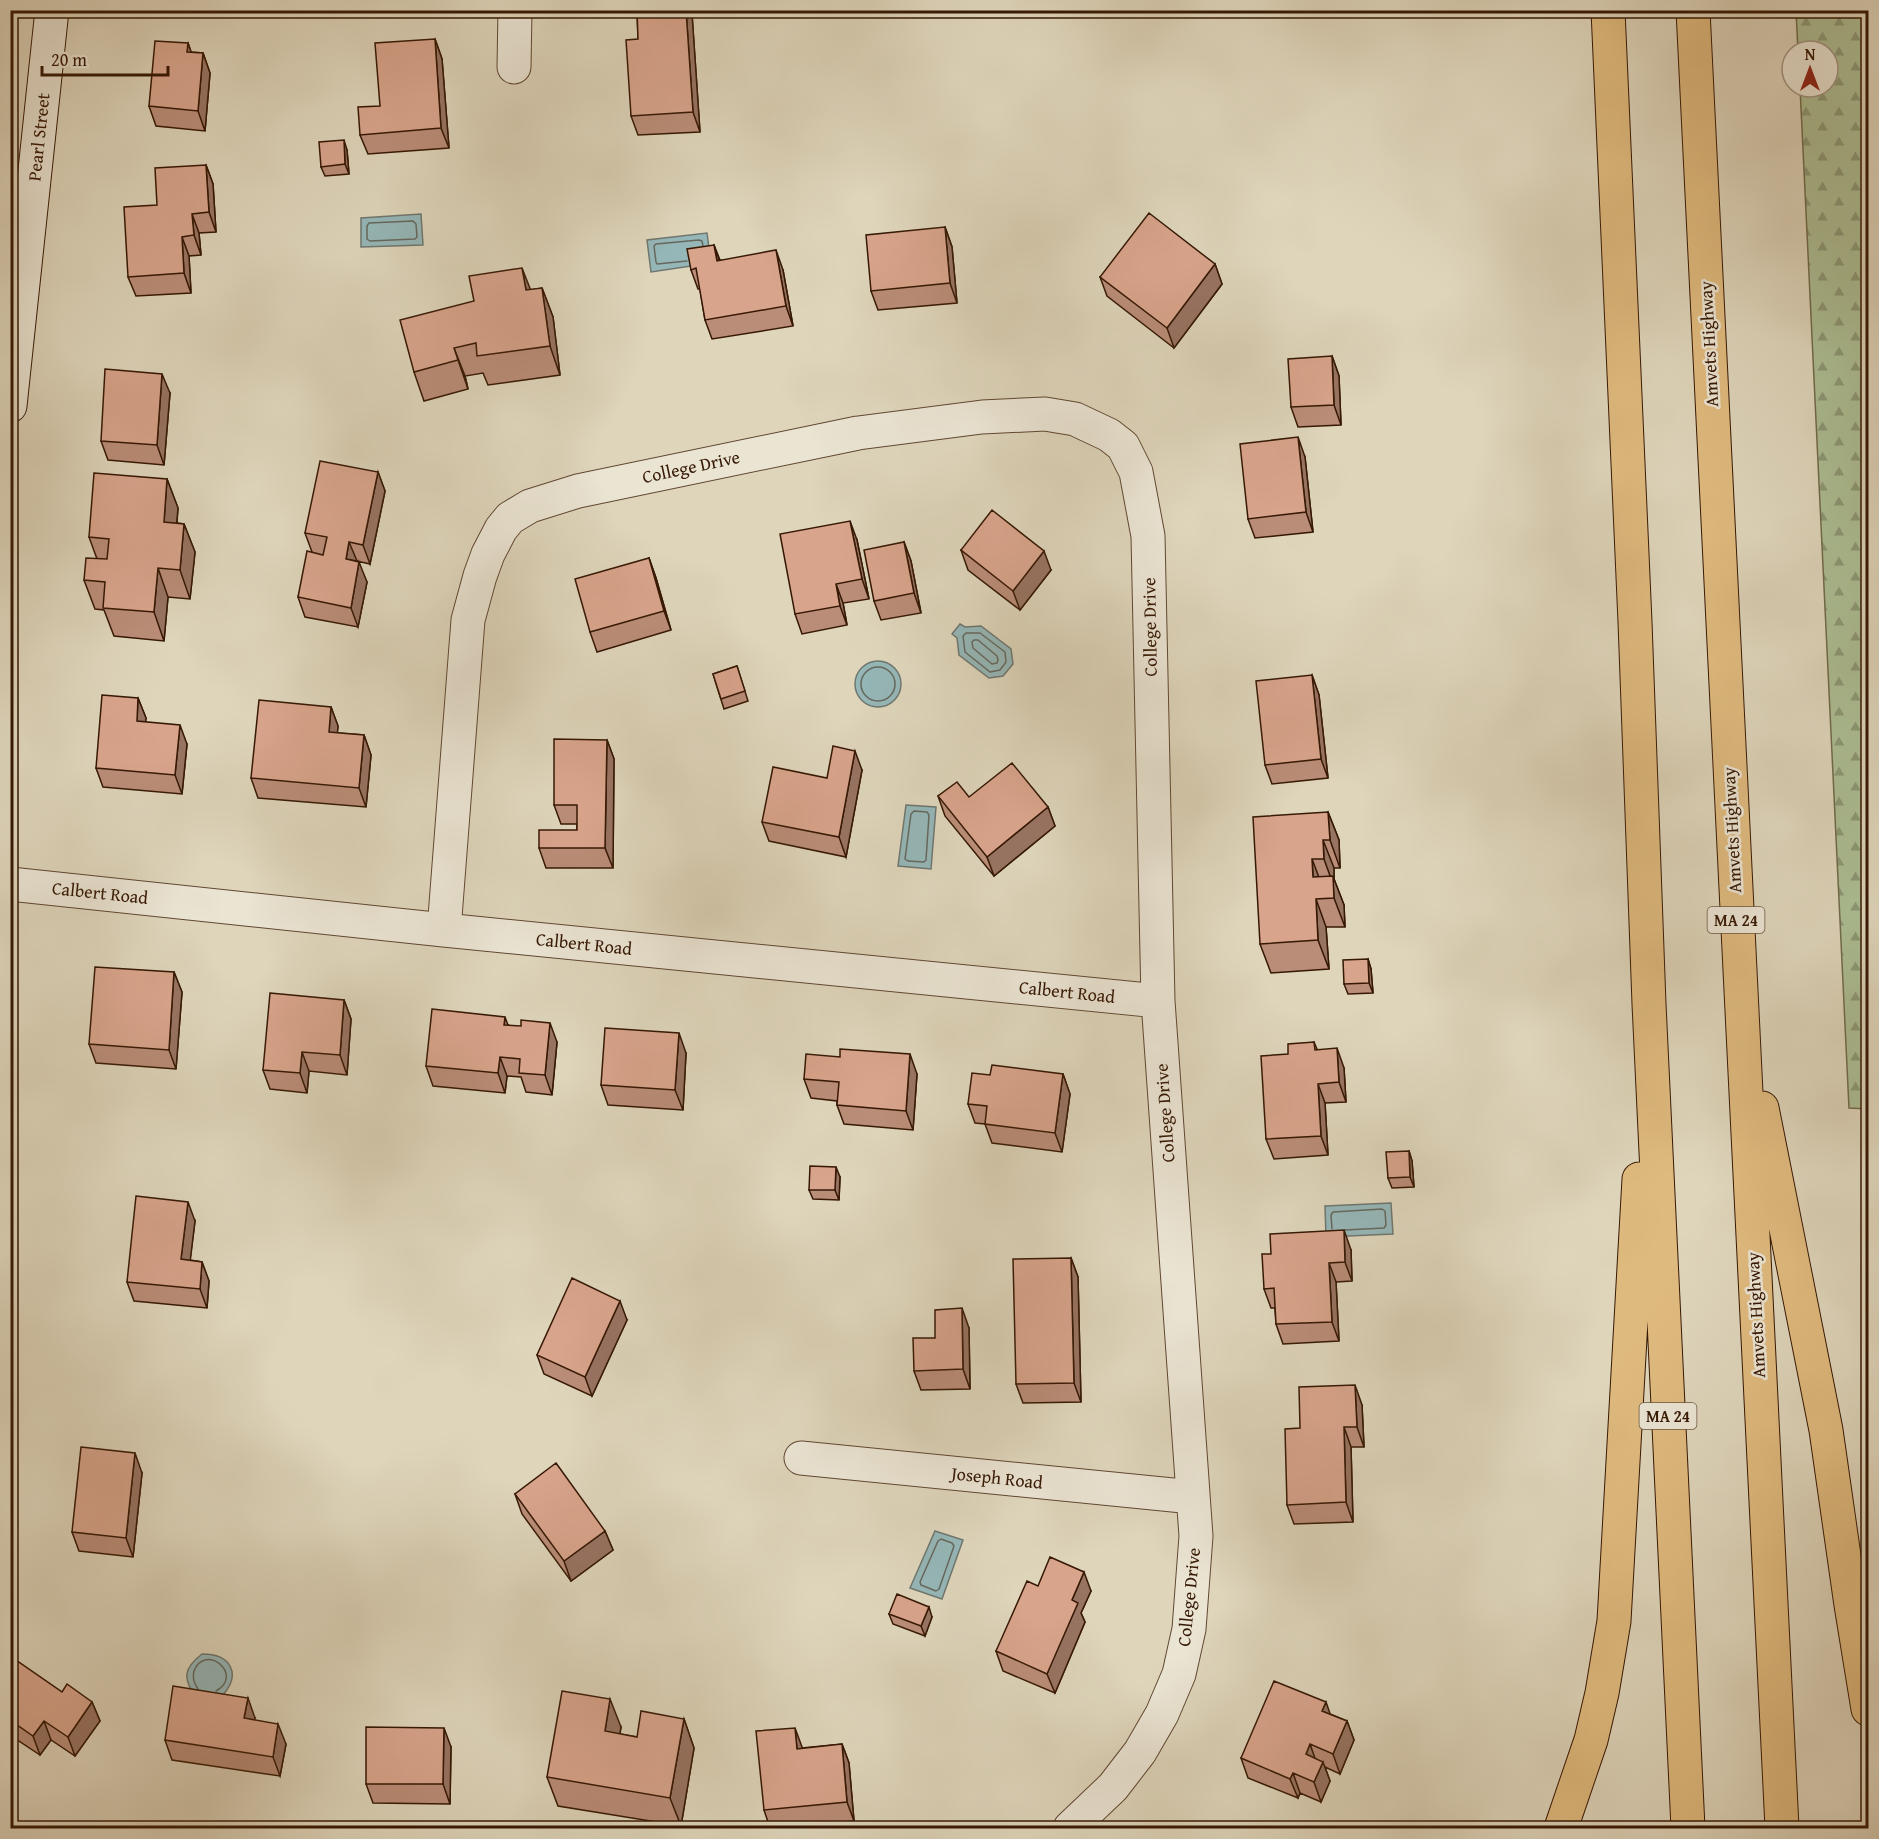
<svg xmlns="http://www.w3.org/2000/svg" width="1879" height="1839" font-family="'Gentium Book Plus',serif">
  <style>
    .forest { fill: url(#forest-firs); stroke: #716b4c; stroke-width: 1.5 }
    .water { fill: #95b7b8; stroke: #6f7770; stroke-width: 1.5 }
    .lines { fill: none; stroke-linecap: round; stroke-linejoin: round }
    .shore { stroke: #66685e; stroke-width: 1.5 }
    .street-casing { stroke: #604732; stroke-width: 35 }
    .secondary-casing { stroke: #361804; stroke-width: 35 }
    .highway-casing { stroke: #361804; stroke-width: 35 }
    .street { stroke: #eae4d3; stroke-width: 33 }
    .secondary { stroke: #eae4d3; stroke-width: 33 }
    .highway { stroke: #dfba7e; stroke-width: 33 }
    .wall { fill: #ba8d78; stroke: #361804; stroke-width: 1.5 }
    .shaded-wall { fill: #977362; stroke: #361804; stroke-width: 1.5 }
    .building { fill: #d8a48c; stroke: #361804; stroke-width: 1.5 }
    .labels { text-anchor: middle; stroke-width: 5; stroke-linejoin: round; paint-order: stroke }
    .shield { fill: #eae4d3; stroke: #6c5542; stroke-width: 1.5 }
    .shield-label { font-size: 16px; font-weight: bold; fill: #361804 }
    .street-label { font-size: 18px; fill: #361804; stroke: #eae4d3 }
  </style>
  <defs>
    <pattern id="forest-firs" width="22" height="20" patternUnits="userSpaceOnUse" patternTransform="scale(1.5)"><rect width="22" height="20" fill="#acbe94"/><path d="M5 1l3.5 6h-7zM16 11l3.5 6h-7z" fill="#8d9977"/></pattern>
  </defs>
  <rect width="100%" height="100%" fill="#ded5bb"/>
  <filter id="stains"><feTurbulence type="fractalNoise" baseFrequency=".00333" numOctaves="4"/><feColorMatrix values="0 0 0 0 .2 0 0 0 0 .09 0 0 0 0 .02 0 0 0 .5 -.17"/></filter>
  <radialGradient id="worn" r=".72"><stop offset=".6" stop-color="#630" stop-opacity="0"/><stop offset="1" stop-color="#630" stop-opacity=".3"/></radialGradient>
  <!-- forest -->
  <path class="forest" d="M1796 11H1868V1109L1849 1108 1800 87H1828V51H1798Z"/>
  <!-- water -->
  <path class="water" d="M421 214 423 245 361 247V218Z
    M707 233 711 263 651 272 647 240Z
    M960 624 965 627 981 626 1011 649 1013 664 1003 676 989 678 959 655 957 638 952 634Z
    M855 684a23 23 0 1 1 46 0a23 23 0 1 1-46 0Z
    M906 805 936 807 931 869 898 866Z
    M1391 1203 1393 1234 1326 1237 1325 1206Z
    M935 1531 963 1540 942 1599 910 1588Z
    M202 1654C231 1654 242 1674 222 1696L196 1697C182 1678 184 1668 202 1654Z"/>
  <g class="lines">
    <!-- shore -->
    <path class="shore" d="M413 221 416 224 417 237 415 239 370 241 367 239V226L369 223Z
      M687 261 657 264 656 262 654 246 656 244 699 240 702 241 703 246
      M966 633H980L1005 652 1006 662 1000 670 990 672 965 652 963 636Z
      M974 640H978L997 656 998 660 997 663 992 664 973 648 972 642Z
      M861 684a17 17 0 1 1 34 0a17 17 0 1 1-34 0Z
      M914 811 927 812 929 815 926 860 924 862 908 861 905 859 911 814Z
      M1332 1229 1331 1215 1333 1212 1382 1209 1385 1211 1386 1225 1384 1228 1345 1230
      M941 1539 952 1543 954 1546 939 1589 936 1591 921 1585 920 1582 938 1541Z
      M198 1689C194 1683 192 1678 194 1671 205 1642 245 1675 216 1691"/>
    <!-- street casing -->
    <g class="street-casing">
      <path id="street" d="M514 67 515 10
        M10 884 444 930 1158 1001
        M444 930 468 620 480 576 488 554 501 529 510 518 530 506 578 491 858 433 982 417 1045 414 1075 419 1109 435 1123 446 1136 472 1148 536 1158 1001 1196 1536 1189 1629 1179 1674 1162 1714 1140 1752 1113 1787 1070 1828
        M801 1458 1193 1497"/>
    </g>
    <!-- secondary casing -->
    <g class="secondary-casing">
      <path id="secondary" d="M10 406 52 10"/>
    </g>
    <!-- highway casing -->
    <g class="highway-casing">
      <path id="highway" d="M1608 10 1635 622 1649 1004 1688 1828
        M1693 10 1782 1828
        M1762 1108 1826 1430 1851 1605 1868 1709
        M1561 1828 1591 1740 1602 1693 1614 1621 1639 1179"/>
    </g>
    <!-- street -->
    <use href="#street" class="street"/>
    <!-- secondary -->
    <use href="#secondary" class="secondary"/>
    <!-- highway -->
    <use href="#highway" class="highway"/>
  </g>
  <!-- wall -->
  <path class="wall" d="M637 10H691L692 14 700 132 638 135 631 116 638 39Z
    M435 39 442 59 449 148 368 154 360 135 380 106Z
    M188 43 191 52 203 53 210 73 205 131 156 126 149 106Z
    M347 150 349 174 325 176 321 167Z
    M206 165 213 184 216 232 199 233 201 255 189 256 191 293 136 296 128 277Z
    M945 227 952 247 957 303 878 310 871 291Z
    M714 245 720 260 783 270 793 326 712 339 705 320 700 289H698L691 270Z
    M1215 264 1222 284 1174 348 1107 296 1100 277Z
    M542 288 553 317 560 375 488 385 483 373 465 376 468 389 424 401 414 372 530 290Z
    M1332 356 1339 376 1341 425 1298 427 1291 407Z
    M170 393 164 465 108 460 101 441Z
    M1305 457 1313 532 1255 538 1248 519Z
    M378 472 385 491 370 564 357 561 367 582 358 627 305 617 298 597 312 552 305 533Z
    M167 479 178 508 177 523 184 524 195 552 190 599 168 597 164 641 114 636 104 610 95 609 84 580 97 559 89 537Z
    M857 540 869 599 843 603 847 625 802 634 795 614Z
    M904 542 911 561 921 613 881 620 874 601Z
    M961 550 1051 570 1020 610 968 570Z
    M649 558 656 578 671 630 597 652 590 632Z
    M737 666 748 701 724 709 713 674Z
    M1312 675 1319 695 1328 778 1272 784 1265 765Z
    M138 698 146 718 145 722 187 744 182 794 103 787 96 768Z
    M331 707 338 726 337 733 364 735 371 755 366 807 258 798 251 778Z
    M607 740 614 759 613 868H546L539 848 577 830V824H561L554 805Z
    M862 770 846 857 769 841 762 822 827 778Z
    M938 796 969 797 1048 807 1055 826 994 876 945 816Z
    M1328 812 1339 840 1340 868H1334V879L1344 905 1345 927H1326L1329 969 1271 973 1260 944Z
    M1368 959 1371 969 1373 993 1348 994 1344 984Z
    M174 972 182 992 176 1069 96 1063 89 1044Z
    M344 1000 351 1019 347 1075 309 1071 307 1093 270 1089 263 1070Z
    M508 1025 557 1042 552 1095 526 1092 521 1077 507 1076 505 1093 433 1086 426 1066Z
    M1314 1042 1317 1049 1344 1068 1346 1102 1325 1103 1328 1155 1274 1159 1266 1139 1288 1054Z
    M686 1053 683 1110 608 1105 601 1085Z
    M917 1074 913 1130 844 1124 837 1105V1101L811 1098 804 1079Z
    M1063 1074 1070 1094 1062 1152 992 1143 985 1124 975 1123 968 1104 990 1075Z
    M1409 1151 1412 1161 1414 1187 1392 1188 1388 1178Z
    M840 1177 839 1200 813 1199 809 1190Z
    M195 1221 190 1260 202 1262 209 1281 207 1308 134 1301 127 1282Z
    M1351 1250 1352 1281 1336 1282 1339 1341 1283 1344 1276 1324 1275 1308H1271L1264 1289Z
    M1071 1258 1078 1277 1081 1402 1023 1403 1016 1384Z
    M627 1320 592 1396 544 1374 537 1355Z
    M969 1328 970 1389 921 1390 914 1371 935 1338Z
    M1362 1405 1364 1447H1351L1353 1522 1294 1524 1287 1505 1300 1428Z
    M142 1473 133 1557 79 1551 72 1532Z
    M515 1494 605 1531 613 1550 571 1581 522 1514Z
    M1038 1586 1091 1591 1081 1613 1085 1622 1055 1693 1003 1671 996 1651Z
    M889 1614 932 1617 925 1636 893 1624Z
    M10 1656 62 1692 92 1702 100 1721 75 1756 51 1740 40 1755 10 1735Z
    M1330 1714 1347 1721 1354 1740 1340 1774 1325 1767 1330 1781 1321 1802 1300 1793 1298 1798 1248 1778 1241 1758Z
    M255 1718 254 1720 286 1744 280 1776 172 1760 165 1740Z
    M684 1719 694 1748 681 1826 558 1806 547 1777 621 1727 620 1734 637 1737Z
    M842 1744 849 1763 854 1821 784 1828H770L764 1810 802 1748Z
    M451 1747 450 1804 373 1803 366 1784Z"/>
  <!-- shaded-wall -->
  <path class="shaded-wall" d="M686 10H691L692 14 700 132 693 112Z
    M435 39 442 59 449 148 441 128Z
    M188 43 195 63 187 52Z
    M203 53 210 73 205 131 198 111Z
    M344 140 347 150 349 174 345 164Z
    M206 165 213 184 216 232 209 212Z
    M192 214 199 233 201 255 194 235Z
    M945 227 952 247 957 303 950 283Z
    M182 237 189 256 191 293 184 273Z
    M714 245 721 265 717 261Z
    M776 250 783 270 793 326 786 306Z
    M1215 264 1222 284 1174 348 1167 328Z
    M522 268 533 296 526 290Z
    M542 288 553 317 560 375 550 346Z
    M454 348 465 376 468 389 458 360Z
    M1332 356 1339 376 1341 425 1334 405Z
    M162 374 170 393 164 465 157 445Z
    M1298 437 1305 457 1313 532 1306 512Z
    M378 472 385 491 370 564 363 545Z
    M167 479 178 508 174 551 164 522Z
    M850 521 857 540 869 599 862 579Z
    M184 524 195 552 190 599 180 570Z
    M349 542 357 561 346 559Z
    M904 542 911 561 921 613 914 593Z
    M1044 551 1051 570 1020 610 1013 591Z
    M649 558 656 578 671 630 664 611Z
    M359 562 367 582 358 627 351 608Z
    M158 568 168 597 164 641 154 612Z
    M836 584 843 603 847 625 840 606Z
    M1312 675 1319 695 1328 778 1321 759Z
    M138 698 146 718 144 741 137 721Z
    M331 707 338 726 336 751 329 732Z
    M180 725 187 744 182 794 175 775Z
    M364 735 371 755 366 807 359 788Z
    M607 740 614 759 613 868 605 848Z
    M855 751 862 770 846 857 839 837Z
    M1048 807 1055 826 994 876 987 857Z
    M1328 812 1339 840 1340 868 1330 840Z
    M1323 840 1334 868V879L1344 905 1345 927 1334 898 1333 884 1324 859Z
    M1312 859 1323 888 1313 877Z
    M1316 899 1326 927 1329 969 1318 940Z
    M1368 959 1371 969 1373 993 1369 983Z
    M174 972 182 992 176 1069 169 1050Z
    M344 1000 351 1019 347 1075 340 1055Z
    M505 1017 512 1036 504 1025Z
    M550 1023 557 1042 552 1095 545 1075Z
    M679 1033 686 1053 683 1110 675 1090Z
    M1337 1048 1344 1068 1346 1102 1339 1082Z
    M302 1052 309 1071 307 1093 300 1073Z
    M910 1054 917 1074 913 1130 906 1111Z
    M500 1057 507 1076 505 1093 498 1073Z
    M1063 1074 1070 1094 1062 1152 1055 1133Z
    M1318 1084 1325 1103 1328 1155 1321 1136Z
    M1409 1151 1412 1161 1414 1187 1410 1177Z
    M836 1167 840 1177 839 1200 835 1190Z
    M188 1202 195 1221 188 1279 181 1259Z
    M1344 1230 1351 1250 1352 1281 1345 1262Z
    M1071 1258 1078 1277 1081 1402 1074 1383Z
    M202 1262 209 1281 207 1308 200 1289Z
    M1329 1263 1336 1282 1339 1341 1332 1322Z
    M620 1301 627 1320 592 1396 585 1377Z
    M962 1308 969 1328 970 1389 963 1369Z
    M1355 1385 1362 1405 1364 1447 1357 1427Z
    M1344 1427 1351 1447 1353 1522 1346 1502Z
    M135 1453 142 1473 133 1557 126 1538Z
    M605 1531 613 1550 571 1581 564 1561Z
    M1084 1572 1091 1591 1081 1613 1085 1622 1055 1693 1047 1674 1072 1600Z
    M929 1607 932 1617 925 1636 921 1626Z
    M248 1698 255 1718 252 1738 244 1718Z
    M610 1699 621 1727 615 1760 605 1731Z
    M92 1702 100 1721 75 1756 68 1737Z
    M1326 1702 1333 1722 1322 1711Z
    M684 1719 694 1748 681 1826 670 1798Z
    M44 1721 51 1740 40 1755 33 1736Z
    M1347 1721 1354 1740 1340 1774 1333 1754Z
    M278 1724 286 1744 280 1776 273 1757Z
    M444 1728 451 1747 450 1804 443 1784Z
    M795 1728 802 1747 804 1768 797 1749Z
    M842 1744 849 1763 854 1821 847 1802Z
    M1310 1744 1317 1764 1306 1754Z
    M1323 1762 1330 1781 1321 1802 1314 1782Z
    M1293 1773 1300 1793 1298 1798 1290 1779Z"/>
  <!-- building -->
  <path class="building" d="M637 10H686L693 112 631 116 626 40 638 39Z
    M435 39 441 128 360 135 358 107 380 106 375 43Z
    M155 41 188 43 187 52 203 53 198 111 149 106Z
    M344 140 345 164 321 167 319 142Z
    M206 165 209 212 192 214 194 235 182 237 184 273 128 277 124 207 157 205 155 168Z
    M1149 213 1215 264 1167 328 1100 277Z
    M945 227 950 283 871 291 866 235Z
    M714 245 717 261 776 250 786 306 705 320 696 268 691 270 687 249Z
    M522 268 526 290 542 288 550 346 477 356 476 343 454 348 458 360 414 372 400 320 474 301 469 276Z
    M1332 356 1334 405 1291 407 1288 359Z
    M105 369 162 374 157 445 101 441Z
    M1298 437 1306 512 1248 519 1240 444Z
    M320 461 378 472 363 545 349 542 346 559 359 562 351 608 298 597 307 551 323 555 327 537 305 533Z
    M94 473 167 479 164 522 184 524 180 570 158 568 154 612 103 608 105 582 84 580 86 558 107 559 109 539 89 537Z
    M992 510 1044 551 1013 591 961 550Z
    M850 521 862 579 836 584 840 606 795 614 780 534Z
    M904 542 914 593 874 601 864 550Z
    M649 558 664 611 590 632 575 579Z
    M737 666 745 691 721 699 713 674Z
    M1312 675 1321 759 1265 765 1256 681Z
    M102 695 138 698 137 721 180 725 175 775 96 768Z
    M259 700 331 707 329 732 364 735 359 788 251 778Z
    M554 739 607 740 605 848H539V830H577V805H554Z
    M833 746 855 751 839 837 762 822 773 767 827 778Z
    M1012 763 1048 807 987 857 938 796 957 782 969 797Z
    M1328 812 1330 840H1323L1324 859H1312L1313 877 1333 876 1334 898 1316 899 1318 940 1260 944 1253 817Z
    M1368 959 1369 983 1344 984 1343 960Z
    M95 967 174 972 169 1050 89 1044Z
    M270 993 344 1000 340 1055 302 1052 300 1073 263 1070Z
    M432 1009 505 1017 504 1025 521 1026V1020L550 1023 545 1075 519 1073 520 1059 500 1057 498 1073 426 1066Z
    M605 1028 679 1033 675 1090 601 1085Z
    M1314 1042 1315 1050 1337 1048 1339 1082 1318 1084 1321 1136 1266 1139 1261 1056 1288 1054V1044Z
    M840 1049 910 1054 906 1111 837 1105 839 1082 804 1079 806 1054 840 1057Z
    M992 1065 1063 1074 1055 1133 985 1124 987 1106 968 1104 972 1073 990 1075Z
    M1409 1151 1410 1177 1388 1178 1386 1152Z
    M810 1166 836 1167 835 1190H809Z
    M136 1196 188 1202 181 1259 202 1262 200 1289 127 1282Z
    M1344 1230 1345 1262 1329 1263 1332 1322 1276 1324 1274 1288 1264 1289 1262 1254H1271L1270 1234Z
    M1071 1258 1074 1383 1016 1384 1013 1259Z
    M572 1278 620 1301 585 1377 537 1355Z
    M962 1308 963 1369 914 1371 913 1338H935V1310Z
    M1355 1385 1357 1427H1344L1346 1502 1287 1505 1285 1429 1300 1428 1299 1387Z
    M81 1447 135 1453 126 1538 72 1532Z
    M556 1463 605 1531 564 1561 515 1494Z
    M1050 1557 1084 1572 1072 1600 1078 1603 1047 1674 996 1651 1027 1581 1038 1586Z
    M897 1594 929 1607 921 1626 889 1614Z
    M10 1656 62 1692 67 1684 92 1702 68 1737 44 1721 33 1736 10 1720Z
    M1274 1681 1326 1702 1322 1711 1347 1721 1333 1754 1310 1744 1306 1754 1323 1762 1314 1782 1293 1773 1290 1779 1241 1758Z
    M173 1686 248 1698 244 1718 278 1724 273 1757 165 1740Z
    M562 1691 610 1699 605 1731 637 1737 641 1711 684 1719 670 1798 547 1777Z
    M366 1727 444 1728 443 1784H366Z
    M795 1728 797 1749 842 1744 847 1802 764 1810 756 1731Z"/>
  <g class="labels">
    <!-- shield labels -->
    <g class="shield">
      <rect x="1707.5" y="907" width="57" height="26" rx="4.5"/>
      <rect x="1639.5" y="1403" width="57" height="26" rx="4.5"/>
    </g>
    <g class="shield-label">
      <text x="1736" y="926">MA 24</text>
      <text x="1668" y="1422">MA 24</text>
    </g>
    <!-- street labels -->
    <g class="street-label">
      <text transform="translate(39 137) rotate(-84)" y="6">Pearl Street</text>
      <text transform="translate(1709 344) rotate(-93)" y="6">Amvets Highway</text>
      <text transform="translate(691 467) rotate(-12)" y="6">College Drive</text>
      <text transform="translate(1150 627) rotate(-91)" y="6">College Drive</text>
      <text transform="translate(1732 830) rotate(-93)" y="6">Amvets Highway</text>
      <text transform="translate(100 893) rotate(6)" y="6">Calbert Road</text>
      <text transform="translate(584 944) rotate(6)" y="6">Calbert Road</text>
      <text transform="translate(1067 992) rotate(6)" y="6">Calbert Road</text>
      <text transform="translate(1165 1113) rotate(-94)" y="6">College Drive</text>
      <text transform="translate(1756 1315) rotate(-93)" y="6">Amvets Highway</text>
      <text transform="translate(997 1478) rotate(6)" y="6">Joseph Road</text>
      <text transform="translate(1189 1597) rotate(-84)" y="6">College Drive</text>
    </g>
  </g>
  <!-- margin -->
  <rect width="1879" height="1839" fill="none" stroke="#ded5bb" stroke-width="36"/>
  <rect x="12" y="12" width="1855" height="1815" fill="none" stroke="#361804" stroke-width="3"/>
  <rect x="18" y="18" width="1843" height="1803" fill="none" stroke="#361804" stroke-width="1.5"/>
  <!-- north arrow -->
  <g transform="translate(1810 69)"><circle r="28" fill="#eae4d3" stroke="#a29280" stroke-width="1.5"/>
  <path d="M0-4.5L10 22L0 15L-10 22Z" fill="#8f2418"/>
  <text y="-9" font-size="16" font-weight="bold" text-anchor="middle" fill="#361804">N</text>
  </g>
  <!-- scale -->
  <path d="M42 66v9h126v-9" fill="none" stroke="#361804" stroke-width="3"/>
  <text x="51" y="66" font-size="18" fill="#361804" stroke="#eae4d3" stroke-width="4.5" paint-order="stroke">20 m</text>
  <rect width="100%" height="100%" filter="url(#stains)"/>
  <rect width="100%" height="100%" fill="url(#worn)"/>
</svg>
